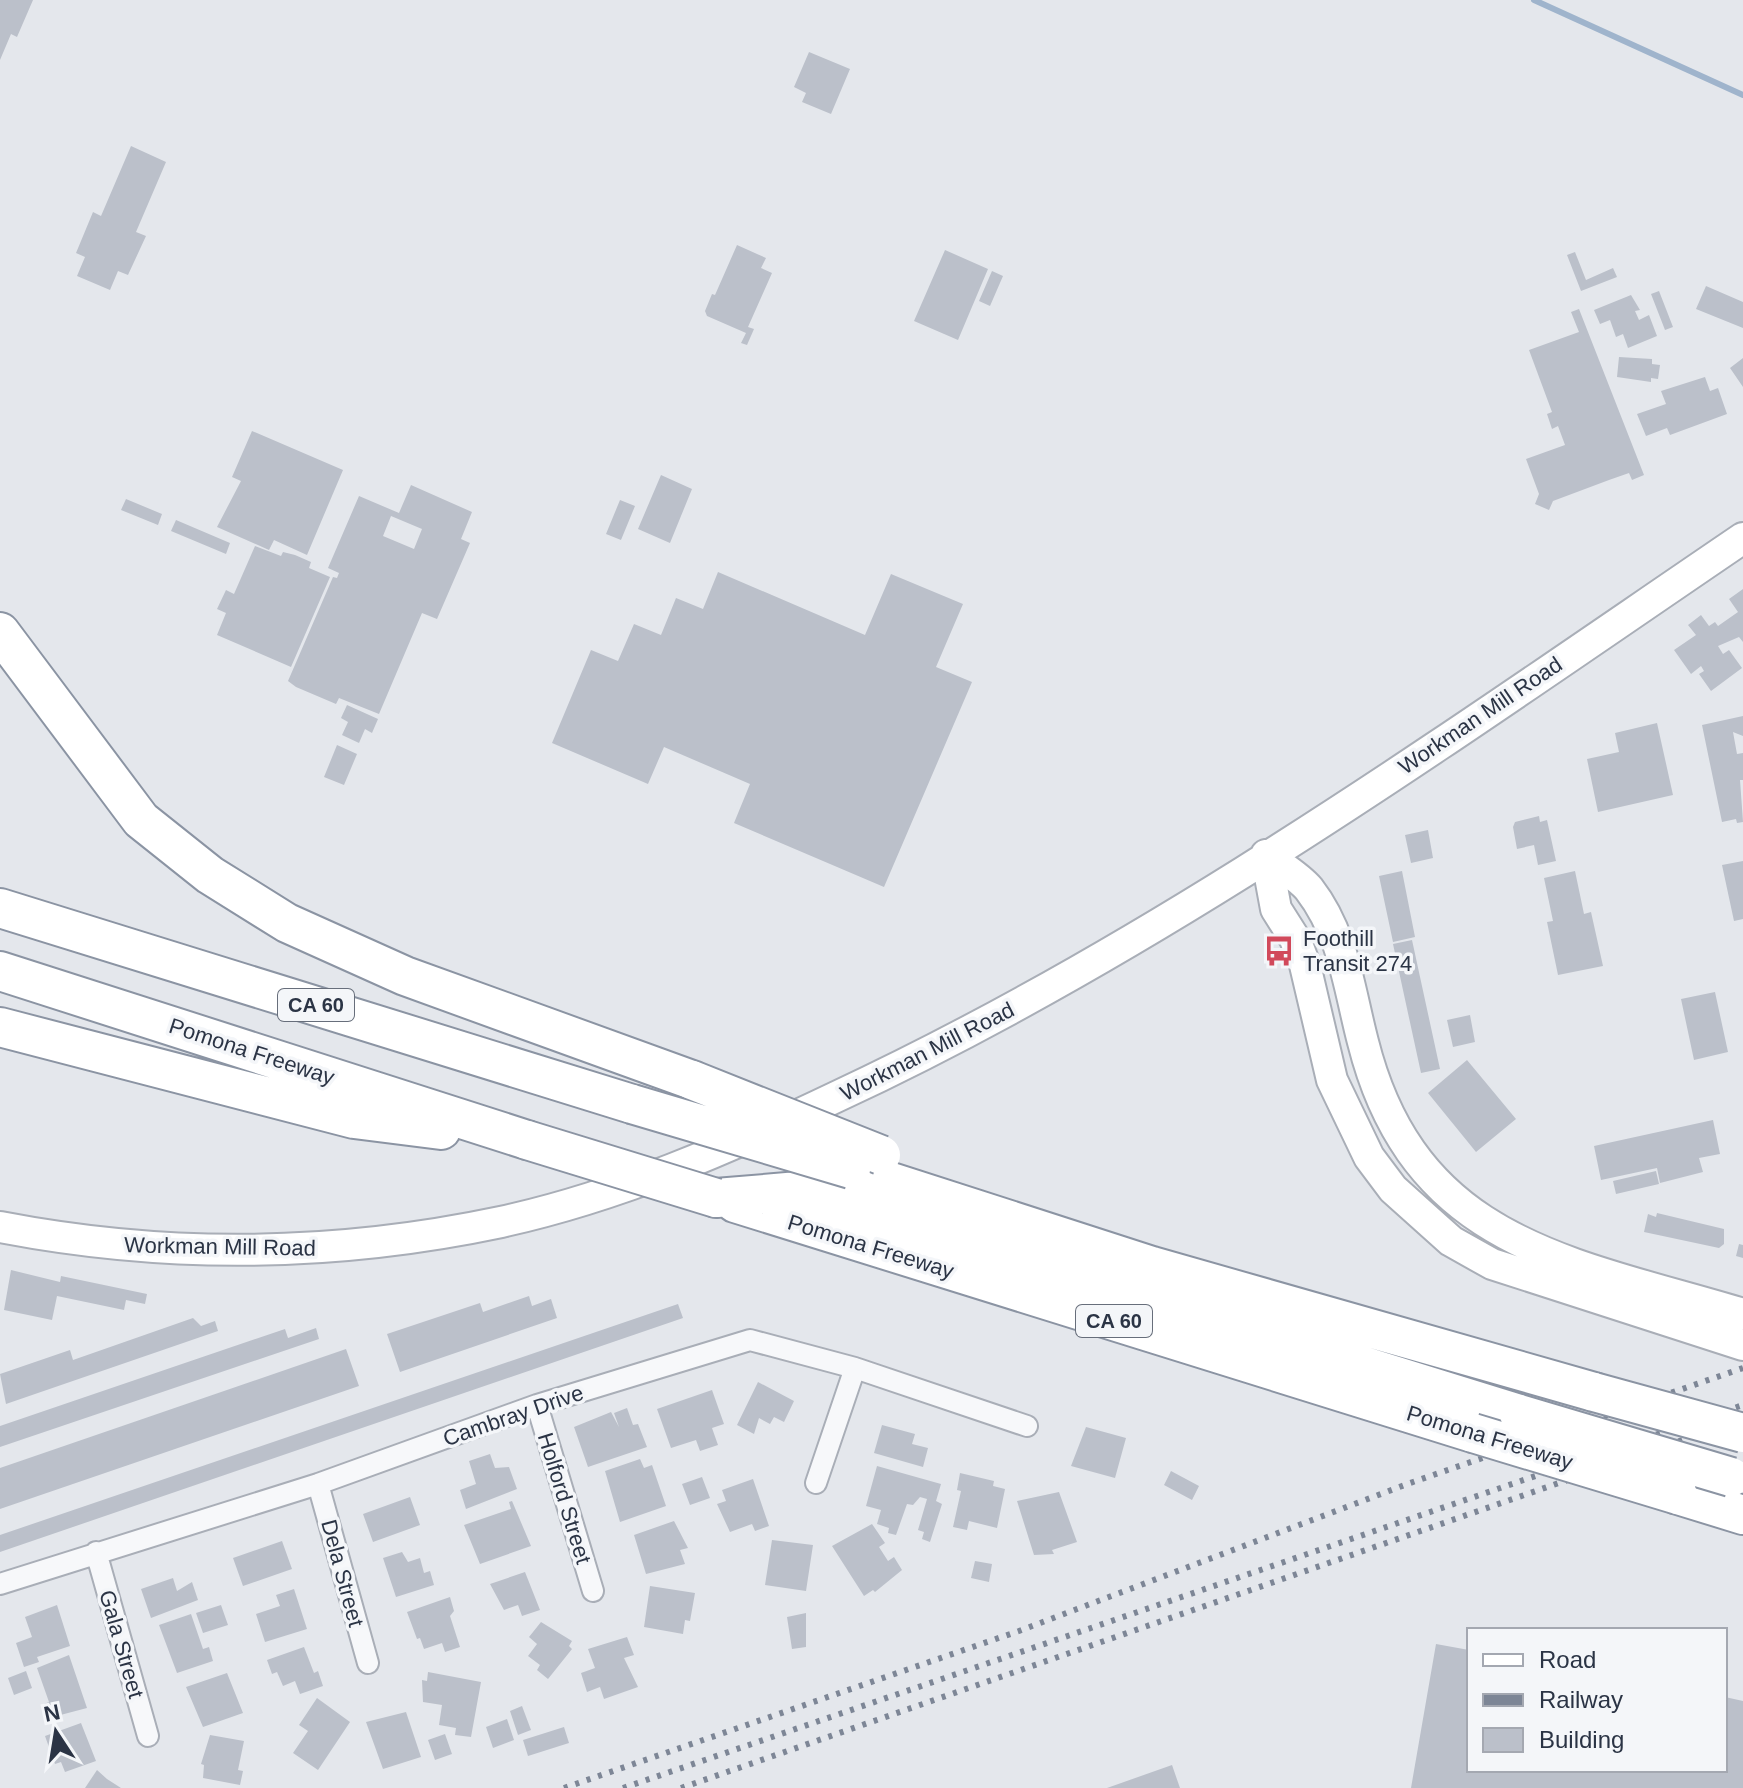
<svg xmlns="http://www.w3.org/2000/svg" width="1743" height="1788" font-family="Helvetica,sans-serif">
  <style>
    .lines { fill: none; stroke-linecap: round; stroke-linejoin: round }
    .stream { stroke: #9fb4cc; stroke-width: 6 }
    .building { fill: #bbc0ca; fill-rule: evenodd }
    .street-casing { stroke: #a9aeb7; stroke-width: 24 }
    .secondary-casing { stroke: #a9aeb7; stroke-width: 34 }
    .highway-casing { stroke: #8b94a3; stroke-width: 42 }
    .street { stroke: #f7f8fa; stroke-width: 20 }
    .secondary { stroke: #fff; stroke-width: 30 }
    .highway { stroke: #fff; stroke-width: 38 }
    .rail { stroke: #7d8696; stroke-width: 6; stroke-dasharray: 4 8; stroke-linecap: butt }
    .highway-bridge-casing { stroke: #8b94a3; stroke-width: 42; stroke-linecap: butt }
    .highway-bridge { stroke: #fff; stroke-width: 38 }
    .labels { text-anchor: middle; stroke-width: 7; stroke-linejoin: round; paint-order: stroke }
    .shield { fill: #f4f6f9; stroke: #676e7b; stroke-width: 2 }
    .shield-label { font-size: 20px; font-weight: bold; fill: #2b3445 }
    .street-label { font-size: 22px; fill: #2b3445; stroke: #f4f6f9 }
    .poi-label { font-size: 22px; fill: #2b3445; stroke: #f4f6f9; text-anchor: start }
  </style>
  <rect width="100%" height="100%" fill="#e4e7ec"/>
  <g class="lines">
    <!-- stream -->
    <path class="stream" d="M1534 0 1743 95"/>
  </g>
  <!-- building -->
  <path class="building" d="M0 0H33L17 37 11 34 0 60Z
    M809 52 850 69 831 114 802 102 806 93 794 87Z
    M131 146 166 162 136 232 146 236 128 275 118 271 110 290 77 276 85 257 76 253 93 212 101 216Z
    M737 245 766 258 761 268 772 273 748 327 754 329 747 345 741 343 746 333 707 316 705 311 712 294 715 295Z
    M945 250 988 269 958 340 914 321Z
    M1575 252 1586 280 1613 268 1617 277 1581 291 1567 255Z
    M992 271 1003 276 990 306 979 301Z
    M1706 286 1743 302V328L1696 309Z
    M1659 291 1673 327 1665 330 1651 294Z
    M1631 295 1640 310 1635 311 1639 320 1649 315 1657 336 1628 348 1623 334 1616 337 1610 320 1600 324 1594 310Z
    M1579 309 1644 475 1632 480 1629 473 1609 480 1553 501 1549 510 1535 504 1539 494 1526 459 1565 445 1558 426 1552 429 1547 414 1552 412 1529 350 1579 332 1571 312Z
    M1619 357 1652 359V364L1660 365 1658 379 1651 378V382L1617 377Z
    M1743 358V387L1730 368Z
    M1705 377 1710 391 1718 388 1727 414 1670 435 1667 428 1646 436 1637 414 1666 404 1661 391Z
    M252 431 343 470 307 555 274 540 269 550 217 527 241 481 232 477Z
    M661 475 692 489 670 543 638 529Z
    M411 485 472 512 461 539 470 543 437 619 422 613 379 714 339 698 336 704 296 687 288 681 333 577 337 578 339 573 328 568 359 496 399 513ZM391 516 422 529 414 549 383 536Z
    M126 499 162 514 158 525 121 510Z
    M620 500 635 506 621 540 606 534Z
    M176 520 230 543 226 554 171 531Z
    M255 546 281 556 283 552 295 555 311 562 309 568 330 577 291 667 217 635 226 613 217 609 226 590 234 594Z
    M718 572 865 635 891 574 963 604 936 667 972 682 884 887 734 823 750 784 664 747 648 784 552 743 591 650 618 661 634 624 661 635 676 598 703 609Z
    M1743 589V642L1739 637 1718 646 1723 654 1729 650 1742 668 1711 691 1699 674 1704 671 1701 666 1691 674 1674 650 1696 635 1688 625 1701 615 1709 626 1715 622 1718 626 1738 612 1729 599Z
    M347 705 378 719 372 733 365 729 359 743 342 735 348 722 341 718Z
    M1743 716V736L1733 732 1737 754 1743 753V780H1740L1743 822 1737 823 1736 819 1722 822 1702 725Z
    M1657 723 1673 795 1598 812 1587 759 1619 752 1615 733Z
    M337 745 357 754 344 785 324 777Z
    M1539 816 1540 822 1547 820 1556 861 1538 865 1534 845 1517 849 1513 827 1515 822Z
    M1428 830 1433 858 1411 863 1405 835Z
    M1743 861V919L1734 921 1722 865Z
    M1402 871 1415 937 1393 942 1379 876Z
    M1575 871 1584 914 1591 912 1603 966 1558 975 1547 922 1553 921 1544 878Z
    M1412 940 1440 1069 1421 1073 1393 944Z
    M1715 992 1728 1052 1694 1060 1681 999Z
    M1470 1015 1475 1042 1453 1047 1447 1020Z
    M1467 1060 1516 1119 1476 1152 1428 1093Z
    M1713 1120 1720 1154 1699 1158 1703 1172 1660 1183 1657 1168 1601 1180 1594 1146Z
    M1656 1171 1659 1184 1616 1194 1613 1181Z
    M1657 1213 1724 1229V1244L1719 1248 1644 1232 1648 1214 1656 1217Z
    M1739 1244 1743 1245V1258L1736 1256Z
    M11 1270 60 1282 61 1276 147 1294 145 1304 126 1300 124 1310 57 1296 52 1320 4 1310Z
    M529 1296 532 1306 551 1299 557 1318 400 1372 387 1334 480 1303 483 1312Z
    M678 1304 683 1318 0 1552V1535Z
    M193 1318 201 1326 215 1321 218 1331 6 1404 0 1374 70 1350 73 1360Z
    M316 1328 319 1339 0 1447V1426L285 1329 288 1338Z
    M346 1349 359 1386 0 1509V1468Z
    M758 1382 794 1401 784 1422 774 1417 770 1424 759 1418 754 1434 737 1425Z
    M712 1390 724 1424 712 1428 718 1445 700 1451 696 1440 671 1448 657 1409Z
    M627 1408 633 1425 638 1424 647 1447 588 1467 574 1427 611 1412 619 1427 614 1413Z
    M882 1425 915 1434 912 1444 928 1448 923 1467 874 1453Z
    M1086 1427 1126 1438 1115 1478 1071 1466Z
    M490 1454 495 1468 509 1467 517 1489 466 1509 460 1490 476 1484 469 1461Z
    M640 1459 644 1468 652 1465 666 1506 620 1522 605 1471Z
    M877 1466 941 1484 936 1501 942 1504 930 1542 922 1539 924 1532 918 1530 927 1499 920 1497 913 1505 907 1504 896 1535 888 1533 889 1528 877 1524 881 1510 866 1506Z
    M1171 1471 1199 1486 1192 1500 1164 1485Z
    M960 1473 994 1481 993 1486 1005 1489 997 1528 969 1521 967 1530 953 1527 961 1491 957 1490Z
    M702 1477 710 1498 690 1505 682 1484Z
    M753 1479 769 1526 755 1531 752 1524 730 1532 717 1504 726 1501 722 1490Z
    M1059 1492 1077 1542 1052 1550 1054 1554 1034 1555 1017 1501Z
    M410 1497 420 1525 373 1542 363 1514Z
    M512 1501 531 1546 480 1564 464 1525 511 1509 509 1502Z
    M674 1521 688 1548 680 1550 685 1564 646 1574 634 1535Z
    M872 1524 885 1543 879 1547 888 1561 894 1557 902 1570 875 1592 873 1590 864 1596 832 1546Z
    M772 1540 813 1545 806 1591 765 1585Z
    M282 1541 292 1569 243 1586 233 1558Z
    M402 1552 408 1562 420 1558 424 1573 430 1571 434 1585 396 1597 383 1558Z
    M975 1561 992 1564 989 1582 971 1578Z
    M525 1572 540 1610 522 1616 518 1605 504 1610 490 1584Z
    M173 1578 177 1591 192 1582 198 1600 151 1618 141 1589Z
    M650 1586 695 1593 690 1621 685 1620 683 1634 644 1627Z
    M294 1589 307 1629 265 1642 256 1614 280 1606 276 1595Z
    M450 1597 454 1611 450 1616 460 1647 445 1652 442 1643 424 1649 420 1638 417 1639 407 1612Z
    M57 1605 70 1646 37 1657 39 1662 24 1667 16 1643 32 1637 25 1617Z
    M221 1605 228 1625 203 1633 196 1613Z
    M806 1613V1647L792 1649 787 1617Z
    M191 1614 203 1649 209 1647 213 1661 177 1673 159 1625Z
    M541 1622 572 1641 569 1646 572 1649 548 1679 537 1670 540 1665 528 1656 537 1644 529 1637Z
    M627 1637 634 1655 624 1658 638 1687 604 1699 600 1687 587 1692 581 1673 595 1668 588 1649Z
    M1436 1644 1469 1650V1770H1725V1697L1743 1701V1788H1411Z
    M304 1647 314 1673 318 1671 323 1686 300 1694 295 1681 283 1686 277 1672 272 1674 267 1660Z
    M69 1655 87 1708 49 1718 44 1704 49 1702 37 1668Z
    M26 1671 32 1688 14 1695 8 1678Z
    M428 1672 481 1682 471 1737 455 1735 456 1728 439 1725 442 1705 423 1702 422 1680 427 1681Z
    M227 1673 243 1713 203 1727 186 1687Z
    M317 1698 350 1722 318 1770 293 1753 308 1731 299 1725Z
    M522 1706 531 1730 518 1735 510 1711Z
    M406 1712 421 1757 383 1769 366 1722Z
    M507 1719 514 1740 493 1748 486 1727Z
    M81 1723 96 1761 65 1772 61 1762 55 1764 45 1736Z
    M564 1727 569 1743 528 1756 523 1740Z
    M445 1734 452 1754 435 1760 428 1740Z
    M210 1735 244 1741 238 1770 243 1771 240 1785 203 1778 204 1765 201 1764Z
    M1172 1765 1180 1788H1107Z
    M97 1770 107 1779 121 1788H85Z"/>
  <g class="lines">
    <!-- street casing -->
    <g class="street-casing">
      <path id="street" d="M537 1405 593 1591
        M816 1483 855 1368
        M318 1484 368 1663
        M96 1552 148 1736
        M0 1584 318 1484 537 1405 750 1340 855 1368 1027 1426"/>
    </g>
    <!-- secondary casing -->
    <g class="secondary-casing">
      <path id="secondary" d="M1266 855 1276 909 1295 939 1305 965 1332 1080 1369 1157 1393 1189 1451 1241 1492 1264 1743 1345
        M1266 855C1280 866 1298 876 1309 889 1344 934 1349 989 1363 1042 1414 1245 1570 1262 1743 1314
        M0 1227C166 1259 335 1257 501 1222 619 1196 727 1149 836 1097 1158 947 1450 737 1743 538"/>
    </g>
    <!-- highway casing -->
    <g class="highway-casing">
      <path id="highway" d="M0 632 141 820 210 875 287 923 405 976 692 1080
        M0 908 632 1104
        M0 971 527 1140
        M0 1027 354 1119 441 1130
        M851 1169 1152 1266 1594 1392
        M716 1198 799 1191 1519 1414
        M735 1203 1473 1433
        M1678 1495 1743 1515"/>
    </g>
    <!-- street -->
    <use href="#street" class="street"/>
    <!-- secondary -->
    <use href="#secondary" class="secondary"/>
    <!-- highway -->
    <use href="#highway" class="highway"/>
    <!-- rail -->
    <path class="rail" d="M564 1788 1019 1631 1410 1483 1743 1368
      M623 1788 1743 1405
      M681 1788 1743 1419"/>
    <!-- highway-bridge casing -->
    <g class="highway-bridge-casing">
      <path id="highway-bridge" d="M692 1080 881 1155
        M632 1104 851 1169
        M527 1140 716 1198
        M1594 1392 1743 1433
        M1519 1414 1731 1477
        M1473 1433 1678 1495"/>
    </g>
    <!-- highway-bridge -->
    <use href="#highway-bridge" class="highway-bridge"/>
  </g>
  <!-- icons -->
  <defs>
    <g id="bus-bare" transform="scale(2.4)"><path d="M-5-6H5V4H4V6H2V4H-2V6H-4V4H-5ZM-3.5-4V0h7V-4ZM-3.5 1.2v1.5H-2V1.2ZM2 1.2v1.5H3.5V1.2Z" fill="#d1495b" stroke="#f4f6f9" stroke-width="2.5" paint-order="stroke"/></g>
  </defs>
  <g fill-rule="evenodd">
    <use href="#bus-bare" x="1279" y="951"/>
  </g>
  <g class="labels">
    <!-- shield labels -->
    <g class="shield">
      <rect x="278" y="989" width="76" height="32" rx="6"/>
      <rect x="1076" y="1305" width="76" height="32" rx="6"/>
    </g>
    <g class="shield-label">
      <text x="316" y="1012">CA 60</text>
      <text x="1114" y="1328">CA 60</text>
    </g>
    <!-- street labels -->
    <g class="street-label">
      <text transform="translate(1480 715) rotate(-34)" y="8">Workman Mill Road</text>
      <text transform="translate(252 1051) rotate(18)" y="8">Pomona Freeway</text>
      <text transform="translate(927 1051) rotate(-27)" y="8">Workman Mill Road</text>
      <text transform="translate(220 1246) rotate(1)" y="8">Workman Mill Road</text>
      <text transform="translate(871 1246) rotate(17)" y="8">Pomona Freeway</text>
      <text transform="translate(513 1415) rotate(-19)" y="8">Cambray Drive</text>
      <text transform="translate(1490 1437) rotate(17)" y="8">Pomona Freeway</text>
      <text transform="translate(565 1498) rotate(73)" y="8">Holford Street</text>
      <text transform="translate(343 1573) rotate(75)" y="8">Dela Street</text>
      <text transform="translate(122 1644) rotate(74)" y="8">Gala Street</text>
    </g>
    <!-- poi labels -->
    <g class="poi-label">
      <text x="1303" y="946">Foothill<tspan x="1303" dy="25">Transit 274</tspan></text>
    </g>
  </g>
  <!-- legend -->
  <rect x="1467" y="1628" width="260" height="144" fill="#f4f6f9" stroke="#a4a8b1" stroke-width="2"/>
  <rect x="1483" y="1654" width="40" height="12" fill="#ffffff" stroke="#a4a8b1" stroke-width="2"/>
  <text x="1539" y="1668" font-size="24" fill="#2b3445">Road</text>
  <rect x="1483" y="1694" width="40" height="12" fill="#7d8696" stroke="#a4a8b1" stroke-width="2"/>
  <text x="1539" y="1708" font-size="24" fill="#2b3445">Railway</text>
  <rect x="1483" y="1728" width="40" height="24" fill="#bbc0ca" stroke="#a4a8b1" stroke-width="2"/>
  <text x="1539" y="1748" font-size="24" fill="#2b3445">Building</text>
  <!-- north arrow -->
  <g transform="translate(56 1732) rotate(348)" stroke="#f4f6f9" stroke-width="6" paint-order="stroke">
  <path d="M0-6L14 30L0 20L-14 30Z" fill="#2b3445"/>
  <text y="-12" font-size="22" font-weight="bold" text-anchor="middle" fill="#2b3445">N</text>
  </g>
</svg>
